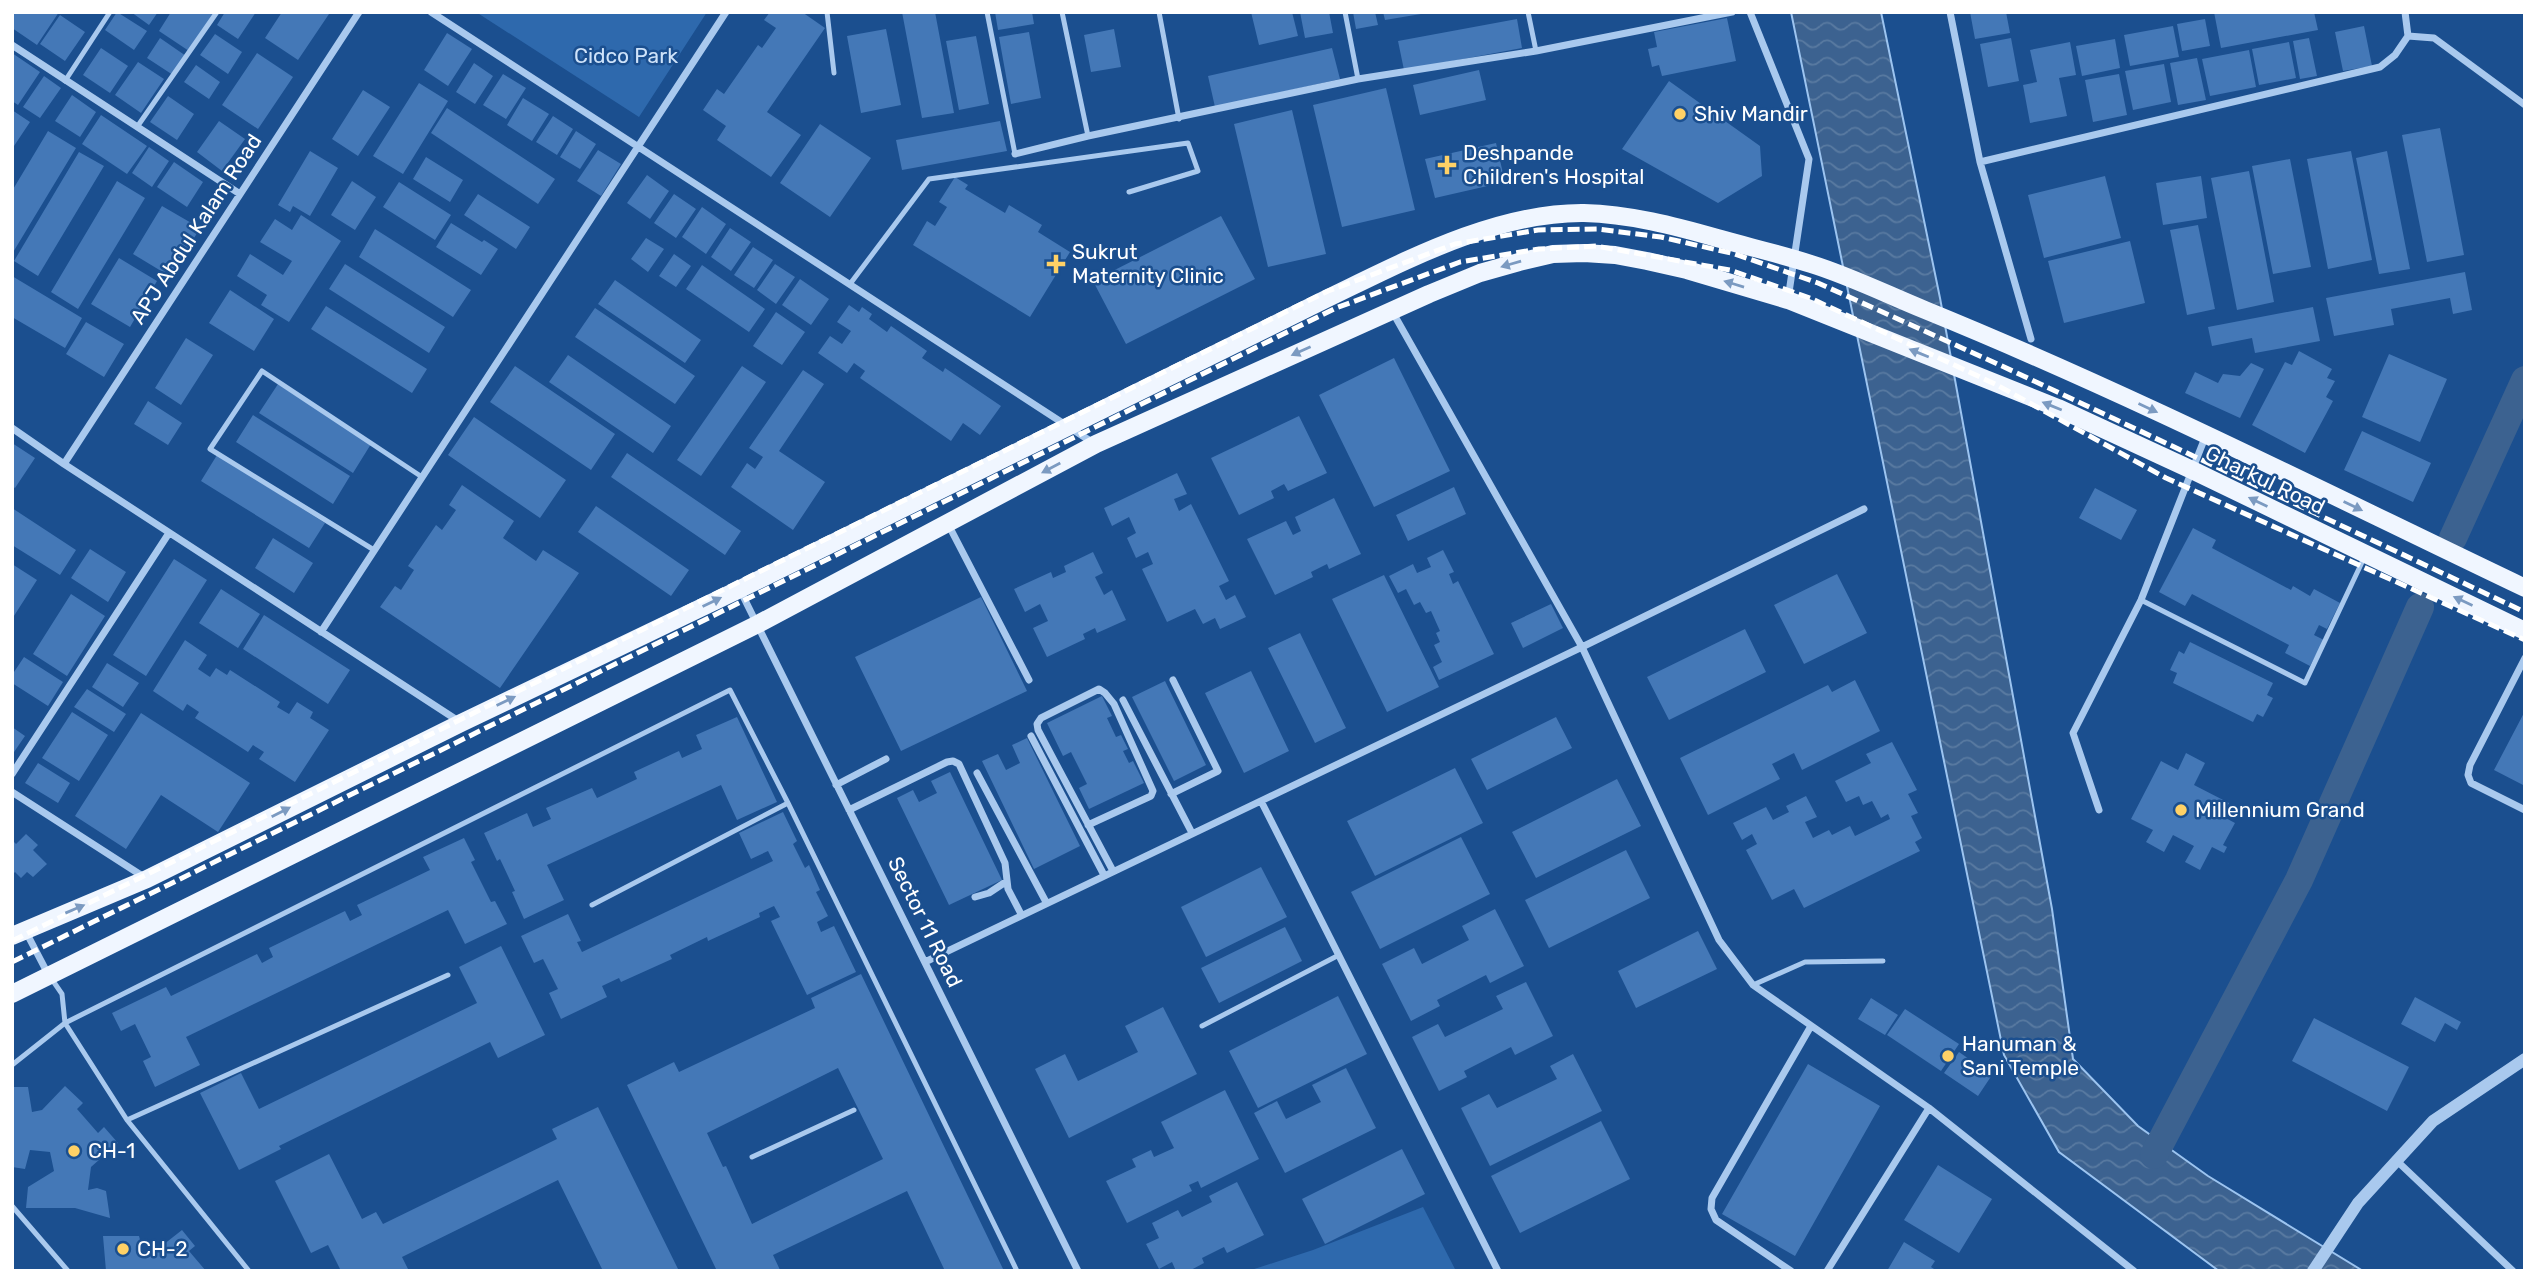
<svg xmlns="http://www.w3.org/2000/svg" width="2537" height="1283" font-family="Rubik,sans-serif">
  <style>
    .park { fill: #2e69ad }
    .water { fill: url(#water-waves); stroke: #9cc4f0; stroke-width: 2 }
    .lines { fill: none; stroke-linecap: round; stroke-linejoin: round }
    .canal { stroke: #3c6290; stroke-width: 28 }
    .building { fill: #4478b7; fill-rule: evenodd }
    .service { stroke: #a9c9ee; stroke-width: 5 }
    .minor { stroke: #a9c9ee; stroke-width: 7 }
    .tertiary { stroke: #a9c9ee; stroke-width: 12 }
    .primary { stroke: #f0f6ff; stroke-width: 18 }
    .rail { stroke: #fff; stroke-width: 5; stroke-dasharray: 12 5; stroke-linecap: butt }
    .oneway { fill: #7b9ac1 }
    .poi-dot { fill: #ffd166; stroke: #1b4f8f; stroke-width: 2.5 }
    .labels { text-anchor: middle; stroke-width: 5; stroke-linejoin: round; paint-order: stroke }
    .park-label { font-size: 21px; fill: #cfe3fa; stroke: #1b4f8f }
    .poi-label { font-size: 21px; fill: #fff; stroke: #1b4f8f; text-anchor: start }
    .street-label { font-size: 21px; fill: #fff; stroke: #1b4f8f }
  </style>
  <defs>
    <pattern id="water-waves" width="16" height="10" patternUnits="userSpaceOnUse" patternTransform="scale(1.75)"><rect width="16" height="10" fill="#3c6290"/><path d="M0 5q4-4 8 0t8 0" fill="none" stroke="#597aa1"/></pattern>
  </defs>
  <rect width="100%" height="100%" fill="#1b4f8f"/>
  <!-- park -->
  <path class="park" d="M476 12H707L639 117Z
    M1423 1207 1456 1271H1248L1313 1250Z"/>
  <!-- water -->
  <path class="water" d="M1791 12H1881L1940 298 2052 909 2073 1059 2138 1126 2208 1176 2363 1271H2219L2059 1152 2004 1055Z"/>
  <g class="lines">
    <!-- canal -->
    <path class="canal" d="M2453 538 2525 380
      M2154 1155 2299 880 2420 607"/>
  </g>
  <!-- building -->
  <path class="building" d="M12 12H59L37 45 12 28Z
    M117 12 147 31 134 50 105 30Z
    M131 12H158L149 25Z
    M171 12H215L189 51 159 31Z
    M225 12H256L238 39 217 25Z
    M282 12 329 14 298 60 265 38Z
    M770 12H802L825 28 767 112 801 135 771 177 717 140 726 126 703 110 717 89 724 94 758 45 762 48 776 28 764 20Z
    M902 12H935L954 113 922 118Z
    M995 12H1032L1034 24 998 30Z
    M1251 12H1292L1298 36 1259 45Z
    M1300 12H1329L1333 33 1305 38Z
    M1353 12H1375L1378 25 1356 29Z
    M1383 12H1420L1421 14 1385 20Z
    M1970 12H2006L2010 33 1975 39Z
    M2214 12H2314L2318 30 2221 48Z
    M60 15 85 32 65 61 40 44Z
    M1727 18 1736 61 1662 76 1659 65 1652 67 1648 49 1657 47 1654 32Z
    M1517 19 1522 48 1404 70 1398 41Z
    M2205 19 2210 46 2182 51 2177 24Z
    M2173 26 2179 57 2130 66 2124 35Z
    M2364 26 2372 66 2343 71 2335 32Z
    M886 29 901 105 861 113 847 36Z
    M1114 29 1121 67 1091 72 1084 35Z
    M1029 32 1041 98 1011 104 999 37Z
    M447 33 472 49 448 86 424 70Z
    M215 34 242 52 228 74 200 55Z
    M976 36 989 104 959 110 946 41Z
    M160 38 186 56 173 75 147 58Z
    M2011 38 2019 81 1988 87 1980 44Z
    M2309 38 2317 76 2300 79 2293 41Z
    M2115 39 2120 68 2082 76 2076 46Z
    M2070 42 2076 75 2059 78 2067 116 2030 123 2023 85 2037 82 2030 50Z
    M2289 42 2296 78 2259 85 2252 49Z
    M101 48 128 66 110 93 83 75Z
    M1332 48 1340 79 1215 107 1208 76Z
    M2249 50 2256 87 2210 96 2202 59Z
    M12 53 40 72 18 105 12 101Z
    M257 53 293 77 258 129 222 105Z
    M2197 58 2206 100 2178 105 2170 63Z
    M138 62 164 79 141 113 115 95Z
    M474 63 493 76 475 104 456 92Z
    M2164 64 2171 102 2133 110 2125 71Z
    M196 65 220 82 209 99 184 82Z
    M1479 70 1486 100 1420 115 1413 85Z
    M503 74 526 88 506 119 483 105Z
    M2119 74 2127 115 2093 122 2085 80Z
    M44 76 61 88 40 118 23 107Z
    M1669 81 1760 146 1762 176 1718 203 1622 149Z
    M419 83 448 101 403 174 373 156Z
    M1386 88 1415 210 1342 227 1313 105Z
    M363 90 390 107 358 156 332 139Z
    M72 95 96 112 80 137 55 121Z
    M168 96 194 114 177 140 150 122Z
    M523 98 549 114 532 141 507 125Z
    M447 108 555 179 538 204 431 133Z
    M12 110 30 122 12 149Z
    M1292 110 1326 254 1268 267 1234 124Z
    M101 115 147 146 127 174 82 144Z
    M553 116 573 129 557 155 536 142Z
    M219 121 245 139 222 171 197 152Z
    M1000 121 1007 151 902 170 896 140Z
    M820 124 871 158 830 217 780 183Z
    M2440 128 2464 255 2427 262 2402 135Z
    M48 131 76 148 12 254V191Z
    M576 131 596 144 580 169 560 157Z
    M1496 143 1505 182 1435 198 1425 159Z
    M149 147 169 161 152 187 132 173Z
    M598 150 621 164 601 196 577 181Z
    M310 151 338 168 310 216 293 206 290 212 278 205Z
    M2351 151 2372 260 2328 269 2307 159Z
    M2387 151 2410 269 2379 274 2356 158Z
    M79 152 104 166 38 276 14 261Z
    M426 157 463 180 450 202 413 179Z
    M2290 159 2311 267 2273 274 2252 166Z
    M174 162 203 182 187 207 157 187Z
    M2249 171 2274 302 2237 310 2211 178Z
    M647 175 669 191 650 219 627 203Z
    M2105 176 2121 238 2044 258 2028 195Z
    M2201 176 2207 218 2163 225 2156 183Z
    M955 177 968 185 965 189 1005 213 1009 205 1042 225 1038 232 1070 252 1030 317 913 245 927 221 935 226 947 207 939 202Z
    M117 181 145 198 78 309 51 292Z
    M352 181 376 197 355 230 331 215Z
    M399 182 451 215 435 240 383 207Z
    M478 194 530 227 516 249 464 215Z
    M674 194 696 209 676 238 654 223Z
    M162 206 200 228 171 277 133 254Z
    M702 207 726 224 706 254 682 237Z
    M301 215 341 241 289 322 261 305 267 295 237 276 250 254 283 275 292 261 260 242 275 219 292 230Z
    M1221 216 1255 279 1126 344 1093 281Z
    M451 223 482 242 484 240 498 249 481 275 436 247Z
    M2198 225 2215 309 2187 315 2170 230Z
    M730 228 751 242 731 271 711 257Z
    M375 229 471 290 453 317 359 257Z
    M646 238 664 249 648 272 631 259Z
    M2130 241 2145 303 2064 323 2048 261Z
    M753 247 773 260 754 288 734 275Z
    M674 254 691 266 676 287 659 276Z
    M119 258 157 281 130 327 91 304Z
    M345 264 445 327 429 353 329 289Z
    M775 264 795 277 776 304 757 290Z
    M702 265 765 309 749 332 686 289Z
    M2465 272 2472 310 2453 314 2450 298 2391 309 2394 325 2334 336 2326 298Z
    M12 276 82 318 65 348 12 317Z
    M800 279 829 299 811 325 782 305Z
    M615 280 701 340 685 363 598 304Z
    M230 290 274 319 254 351 209 323Z
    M849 305 859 312 862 307 872 314 869 319 887 332 891 326 927 351 922 358 943 372 945 368 1001 406 980 435 963 423 951 441 860 378 865 371 854 363 847 373 818 353 830 336 842 344 851 331 837 322Z
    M326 306 427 369 412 393 311 329Z
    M2313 307 2320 341 2255 353 2252 338 2212 346 2208 327Z
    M595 308 695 376 675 404 575 337Z
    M776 312 805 332 782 365 753 346Z
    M86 322 124 344 104 377 66 354Z
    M186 338 213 355 181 405 155 388Z
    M2299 351 2332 369 2327 378 2335 381 2326 397 2333 401 2305 453 2252 425 2285 362 2292 365Z
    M2389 354 2447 379 2420 442 2362 417Z
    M568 355 671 426 653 453 549 382Z
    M1394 358 1450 471 1374 507 1319 395Z
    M2251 363 2264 369 2240 418 2185 393 2195 372 2218 383 2223 374 2240 376Z
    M515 366 615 434 591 470 490 402Z
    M742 366 766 382 701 476 677 460Z
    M803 370 824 384 779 451 825 482 793 530 731 487 747 463 755 469 763 457 749 448Z
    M278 384 371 444 353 473 259 413Z
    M148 401 182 423 168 445 134 424Z
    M253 415 350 476 333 504 236 442Z
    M1299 416 1327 473 1288 491 1284 484 1271 491 1274 498 1239 515 1211 458Z
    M474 417 566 480 540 518 448 455Z
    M2362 431 2431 463 2413 502 2344 470Z
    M12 443 35 458 15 488 12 486Z
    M627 453 741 531 725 555 611 477Z
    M217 455 325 523 309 548 201 481Z
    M1177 473 1187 494 1174 499 1179 511 1191 504 1229 581 1219 586 1226 600 1235 595 1246 617 1220 629 1215 618 1203 624 1195 609 1167 622 1142 569 1153 564 1148 552 1136 558 1127 538 1136 533 1129 517 1112 526 1104 508Z
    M462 485 514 521 503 538 536 561 543 550 579 573 500 688 380 607 395 586 401 590 414 570 408 566 436 525 442 530 456 510 449 505Z
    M1454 487 1466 514 1408 541 1396 515Z
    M2095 488 2137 510 2121 540 2079 518Z
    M1334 498 1361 554 1329 569 1327 564 1311 572 1313 577 1275 595 1247 539 1286 521 1293 535 1301 531 1295 517Z
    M596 506 689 570 671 596 578 532Z
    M12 508 76 550 60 575 12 545Z
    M2193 528 2216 540 2212 548 2291 590 2293 586 2310 596 2314 589 2340 603 2327 629 2319 625 2314 635 2324 640 2310 666 2285 653 2289 645 2192 594 2185 606 2159 592Z
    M273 538 313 563 294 593 255 568Z
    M90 549 126 572 108 602 71 578Z
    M1443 550 1454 572 1449 574 1453 584 1458 581 1494 654 1439 680 1433 667 1442 662 1434 645 1440 642 1436 633 1440 631 1431 611 1426 613 1420 602 1414 605 1406 589 1398 593 1389 576 1413 564 1417 573 1431 567 1427 558Z
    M1093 552 1103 573 1095 577 1104 595 1112 590 1126 620 1097 633 1095 628 1083 634 1085 639 1047 657 1033 628 1048 621 1040 604 1025 612 1014 589 1051 572 1053 578 1066 572 1064 566Z
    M174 559 207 580 146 676 113 655Z
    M12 564 37 580 12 619Z
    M1837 574 1867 633 1804 664 1774 605Z
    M1384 575 1439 687 1387 712 1332 599Z
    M221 589 260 614 238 648 199 623Z
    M71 594 105 616 67 676 33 654Z
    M981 597 1027 691 901 751 855 657Z
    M1551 604 1563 628 1523 648 1511 623Z
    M264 615 350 670 328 704 243 649Z
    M1745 629 1766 672 1669 720 1647 677Z
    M1300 633 1346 728 1315 743 1268 648Z
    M185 640 207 655 198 669 210 677 216 668 227 675 230 670 280 702 277 707 289 714 297 702 313 712 310 718 329 730 295 782 259 759 264 752 253 745 248 752 195 718 199 712 187 704 183 711 153 691Z
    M2190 642 2273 683 2267 695 2273 698 2263 717 2257 714 2253 722 2173 683 2177 673 2170 670 2179 651 2184 654Z
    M24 657 63 682 48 706 12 683V675Z
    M107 663 139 683 123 707 92 687Z
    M1251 671 1289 751 1244 773 1205 693Z
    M1855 680 1880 731 1802 770 1794 753 1772 764 1780 779 1708 815 1680 758 1828 685 1832 692Z
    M1165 681 1206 765 1174 781 1132 697Z
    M87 689 126 714 114 732 74 707Z
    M1102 696 1112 716 1107 718 1116 737 1121 735 1128 749 1123 751 1129 763 1133 761 1144 783 1089 809 1079 788 1087 784 1071 752 1063 756 1047 723Z
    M2525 711V786L2494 770Z
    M72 712 108 735 79 781 42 758Z
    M141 713 250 783 218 832 161 795 126 849 75 816Z
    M737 717 777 802 737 820 721 785 547 865 564 900 524 919 512 892 515 891 500 859 497 861 484 833 527 813 533 827 551 819 546 808 592 788 597 798 637 779 634 772 679 751 682 758 702 749 696 735Z
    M1556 717 1572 748 1487 790 1471 759Z
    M12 727 25 736 12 755Z
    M1027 738 1080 846 1034 869 982 761 998 754 1006 770 1020 763 1012 745Z
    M1892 742 1917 790 1908 794 1918 813 1911 816 1922 838 1915 842 1920 851 1804 908 1794 889 1772 900 1746 850 1757 844 1752 834 1742 840 1733 823 1766 807 1773 820 1789 812 1786 806 1806 796 1817 817 1805 822 1813 838 1829 830 1832 835 1850 826 1855 836 1890 819 1888 814 1881 818 1872 801 1863 805 1859 796 1846 802 1835 781 1871 763 1866 754Z
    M2186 753 2205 763 2194 785 2229 803 2222 816 2235 823 2223 845 2227 847 2224 853 2212 847 2200 870 2185 862 2194 846 2173 835 2164 852 2146 842 2153 830 2131 819 2161 761 2178 770Z
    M38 763 70 783 58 803 25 783Z
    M1455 768 1483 823 1375 876 1347 821Z
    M950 772 1002 880 949 905 897 798 913 790 919 802 937 793 931 781Z
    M1617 779 1641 826 1536 878 1512 832Z
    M783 812 797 841 793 844 805 868 809 865 820 890 816 892 828 916 817 922 821 932 834 926 856 972 807 995 771 921 780 917 774 906 759 913 760 917 708 941 707 937 670 955 672 959 621 982 619 978 602 986 607 997 561 1019 549 993 558 989 543 959 534 963 521 936 568 914 581 941 577 942 582 952 773 861 768 851 751 859 739 833Z
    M26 834 38 845 33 850 47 864 33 877 27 872 21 878 15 872 12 875V840L16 844Z
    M1461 837 1490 894 1380 949 1351 892Z
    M464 838 475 860 471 862 491 902 495 901 507 924 465 944 448 910 186 1037 200 1065 155 1087 143 1061 151 1057 135 1024 121 1031 112 1013 166 987 171 996 257 954 262 963 273 957 269 948 345 911 350 921 362 915 357 905 430 870 423 857Z
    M1626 850 1650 898 1549 948 1525 900Z
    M1261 867 1287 917 1206 957 1181 907Z
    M1495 909 1524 966 1490 983 1486 975 1437 1000 1440 1006 1411 1021 1382 964 1414 948 1422 964 1469 940 1462 926Z
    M1285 927 1302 961 1219 1003 1201 968Z
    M1698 931 1717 969 1636 1008 1618 971Z
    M501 946 545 1035 498 1058 490 1042 279 1146 281 1149 239 1170 200 1093 241 1073 259 1109 477 1003 459 967Z
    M861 974 1004 1271H945L907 1191 773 1255 780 1270 778 1271H717L627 1085 674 1062 679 1072 815 1008 811 998ZM838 1068 883 1159 752 1224 726 1166 723 1167 707 1133Z
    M1526 982 1553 1036 1515 1055 1511 1047 1464 1071 1467 1077 1439 1091 1412 1037 1438 1024 1445 1037 1503 1009 1496 996Z
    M1338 996 1367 1054 1258 1108 1229 1051Z
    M2415 997 2461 1022 2457 1030 2445 1023 2435 1042 2401 1024Z
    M1871 998 1898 1015 1885 1035 1858 1019Z
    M1163 1007 1197 1074 1069 1138 1035 1069 1065 1054 1078 1081 1138 1052 1125 1026Z
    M1905 1009 1959 1044 1941 1071 1887 1035Z
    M2314 1018 2409 1067 2387 1111 2292 1061Z
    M1959 1052 1992 1075 1978 1096 1944 1073Z
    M1573 1054 1602 1111 1490 1166 1461 1108 1489 1094 1497 1108 1557 1079 1550 1066Z
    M1808 1064 1880 1106 1795 1256 1722 1214Z
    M1346 1068 1376 1128 1285 1173 1254 1113 1277 1101 1286 1119 1321 1102 1312 1085Z
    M65 1086 83 1103 77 1109 98 1133 104 1127 118 1143 91 1167 88 1190 97 1188 106 1191 110 1218 75 1208H26L28 1187 54 1171 50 1152 30 1150 25 1169 12 1167V1087H28L32 1112 42 1110Z
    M1225 1090 1259 1159 1201 1188 1198 1181 1189 1185 1192 1191 1127 1223 1106 1181 1136 1167 1132 1159 1151 1150 1154 1157 1174 1148 1161 1122Z
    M598 1107 679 1271H603L558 1180 402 1257 409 1271H341L328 1245 311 1253 275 1181 329 1154 362 1219 376 1212 383 1224 557 1139 552 1129Z
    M1601 1121 1630 1179 1520 1233 1491 1176Z
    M1402 1149 1425 1194 1325 1244 1302 1199Z
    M1938 1165 1992 1199 1959 1253 1904 1220Z
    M1237 1182 1264 1235 1227 1253 1224 1247 1202 1258 1204 1263 1189 1271H1176L1172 1262 1159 1269 1146 1244 1159 1238 1152 1223 1178 1210 1182 1217 1212 1202 1209 1196Z
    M182 1230 195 1246 189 1251 206 1271H106L103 1236H139L144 1255 154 1252Z
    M1904 1242 1935 1261 1931 1267 1937 1271H1887Z"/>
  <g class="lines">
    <!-- service -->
    <path class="service" d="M827 12 834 73
      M987 12 1015 154
      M1062 12 1088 136
      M1159 12 1179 119
      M1345 12 1358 79
      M1528 12 1536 51
      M65 81 110 12
      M137 127 217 12
      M850 284 929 179 1188 143 1198 171 1129 192
      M374 550 210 449 262 371 422 477
      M2141 600 2305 683 2364 558
      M592 905 788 803
      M51 978 62 994 65 1023 127 1120 249 1271
      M1753 985 1805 962 1883 961
      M1202 1026 1339 955
      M12 1065 65 1023 730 690 788 803 1017 1271
      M127 1120 448 975
      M752 1157 854 1110
      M12 1206 68 1271"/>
    <!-- minor -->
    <path class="minor" d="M431 12 1095 444
      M1750 12 1809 159 1788 299
      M1950 12 1980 162 2031 339
      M2405 12 2408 36 2434 38 2525 105
      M12 45 240 194
      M1015 154 1088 136 1358 79 1536 51 1732 12
      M1980 162 2380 67 2395 55 2408 36
      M1392 311 1582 647 1719 940 1753 985 1929 1108 2134 1271
      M12 428 64 464 460 722
      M64 464 359 12
      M948 524 1029 680
      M740 590 1078 1271
      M321 632 726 12
      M2525 658 2470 765 2468 775 2471 783 2525 810
      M1123 700 1192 833
      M1031 736 1104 875
      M977 773 1046 902
      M12 774 169 533
      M836 785 886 759
      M12 792 144 877
      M1171 794 1218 771 1173 680
      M1261 801 1498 1271
      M849 810 947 762 953 761 959 764 1005 863 1008 889 1021 914
      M2099 810 2073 733 2141 600 2206 435
      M1088 825 1151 796 1153 791 1114 704 1105 693 1099 689 1041 718 1037 724 1038 730 1113 871
      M975 897 989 893 1007 881
      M25 930 49 976
      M925 962 1582 647 1864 509
      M2397 1161 2513 1271
      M1791 1271 1716 1220 1711 1209 1712 1198 1811 1026
      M1827 1271 1929 1108"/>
    <!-- tertiary -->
    <path class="tertiary" d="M2313 1271 2358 1203 2433 1121 2525 1059"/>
    <!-- primary -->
    <path class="primary" d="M12 936 147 879 461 723 740 589 1328 298C1405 261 1496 212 1584 213 1629 214 1675 226 1717 238 1749 247 1780 254 1811 264 1850 276 1888 295 1925 310 2129 393 2326 493 2525 588
      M12 994 758 624 1096 444 1429 294 1480 273 1519 262 1553 254 1584 253 1615 255 1647 261 1687 270 1788 300 2058 408 2192 470 2525 631"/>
    <!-- rail -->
    <path class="rail" d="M12 941 1328 291 1455 244 1538 230 1597 229 1661 237 1735 254 1818 283 2002 366 2525 612
      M12 962 1336 308 1460 262 1539 249 1596 246 1730 270 1810 298 1995 384 2166 478 2525 640"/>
  </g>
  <!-- one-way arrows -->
  <defs><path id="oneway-solid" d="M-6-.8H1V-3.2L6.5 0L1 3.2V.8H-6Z" transform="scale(1.75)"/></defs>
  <g class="oneway">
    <use href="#oneway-solid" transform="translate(1511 264) rotate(164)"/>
    <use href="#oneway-solid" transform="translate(1734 284) rotate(-163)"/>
    <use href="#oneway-solid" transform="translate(1301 351) rotate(156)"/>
    <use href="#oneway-solid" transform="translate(1919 353) rotate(-158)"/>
    <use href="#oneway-solid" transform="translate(2052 406) rotate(-158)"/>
    <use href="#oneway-solid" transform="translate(2148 408) rotate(25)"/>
    <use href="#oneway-solid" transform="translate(1051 468) rotate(152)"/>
    <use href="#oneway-solid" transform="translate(2258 502) rotate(-154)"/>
    <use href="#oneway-solid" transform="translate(2353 506) rotate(26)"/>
    <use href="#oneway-solid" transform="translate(2463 601) rotate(-155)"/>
    <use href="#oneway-solid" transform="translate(712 602) rotate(-26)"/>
    <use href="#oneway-solid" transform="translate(506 701) rotate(-26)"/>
    <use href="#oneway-solid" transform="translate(281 812) rotate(-27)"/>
    <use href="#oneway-solid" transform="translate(75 909) rotate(-23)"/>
  </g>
  <!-- markers -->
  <g class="poi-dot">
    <circle cx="1680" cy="114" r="7"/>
    <path d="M1443.5 154.5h7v7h7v7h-7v7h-7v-7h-7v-7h7z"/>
    <path d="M1052.5 253.5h7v7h7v7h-7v7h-7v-7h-7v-7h7z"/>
    <circle cx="2181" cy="810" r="7"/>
    <circle cx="1948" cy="1056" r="7"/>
    <circle cx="74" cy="1151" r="7"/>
    <circle cx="123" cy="1249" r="7"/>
  </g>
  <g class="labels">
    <!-- park labels -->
    <g class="park-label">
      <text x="626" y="63">Cidco Park</text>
    </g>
    <!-- poi labels -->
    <g class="poi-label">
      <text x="1694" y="121">Shiv Mandir</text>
      <text x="1463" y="160">Deshpande<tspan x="1463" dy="24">Children's Hospital</tspan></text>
      <text x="1072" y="259">Sukrut<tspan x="1072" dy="24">Maternity Clinic</tspan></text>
      <text x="2195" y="817">Millennium Grand</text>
      <text x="1962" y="1051">Hanuman &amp;<tspan x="1962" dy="24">Sani Temple</tspan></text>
      <text x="88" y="1158">CH-1</text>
      <text x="137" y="1256">CH-2</text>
    </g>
    <!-- street labels -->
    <g class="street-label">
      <text transform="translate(196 229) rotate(-57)" y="7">APJ Abdul Kalam Road</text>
      <text transform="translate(2265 480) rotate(26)" y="7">Gharkul Road</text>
      <text transform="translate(925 922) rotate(64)" y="7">Sector 11 Road</text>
    </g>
  </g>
  <!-- border -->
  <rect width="2537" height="1283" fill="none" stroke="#ffffff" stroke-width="28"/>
</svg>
